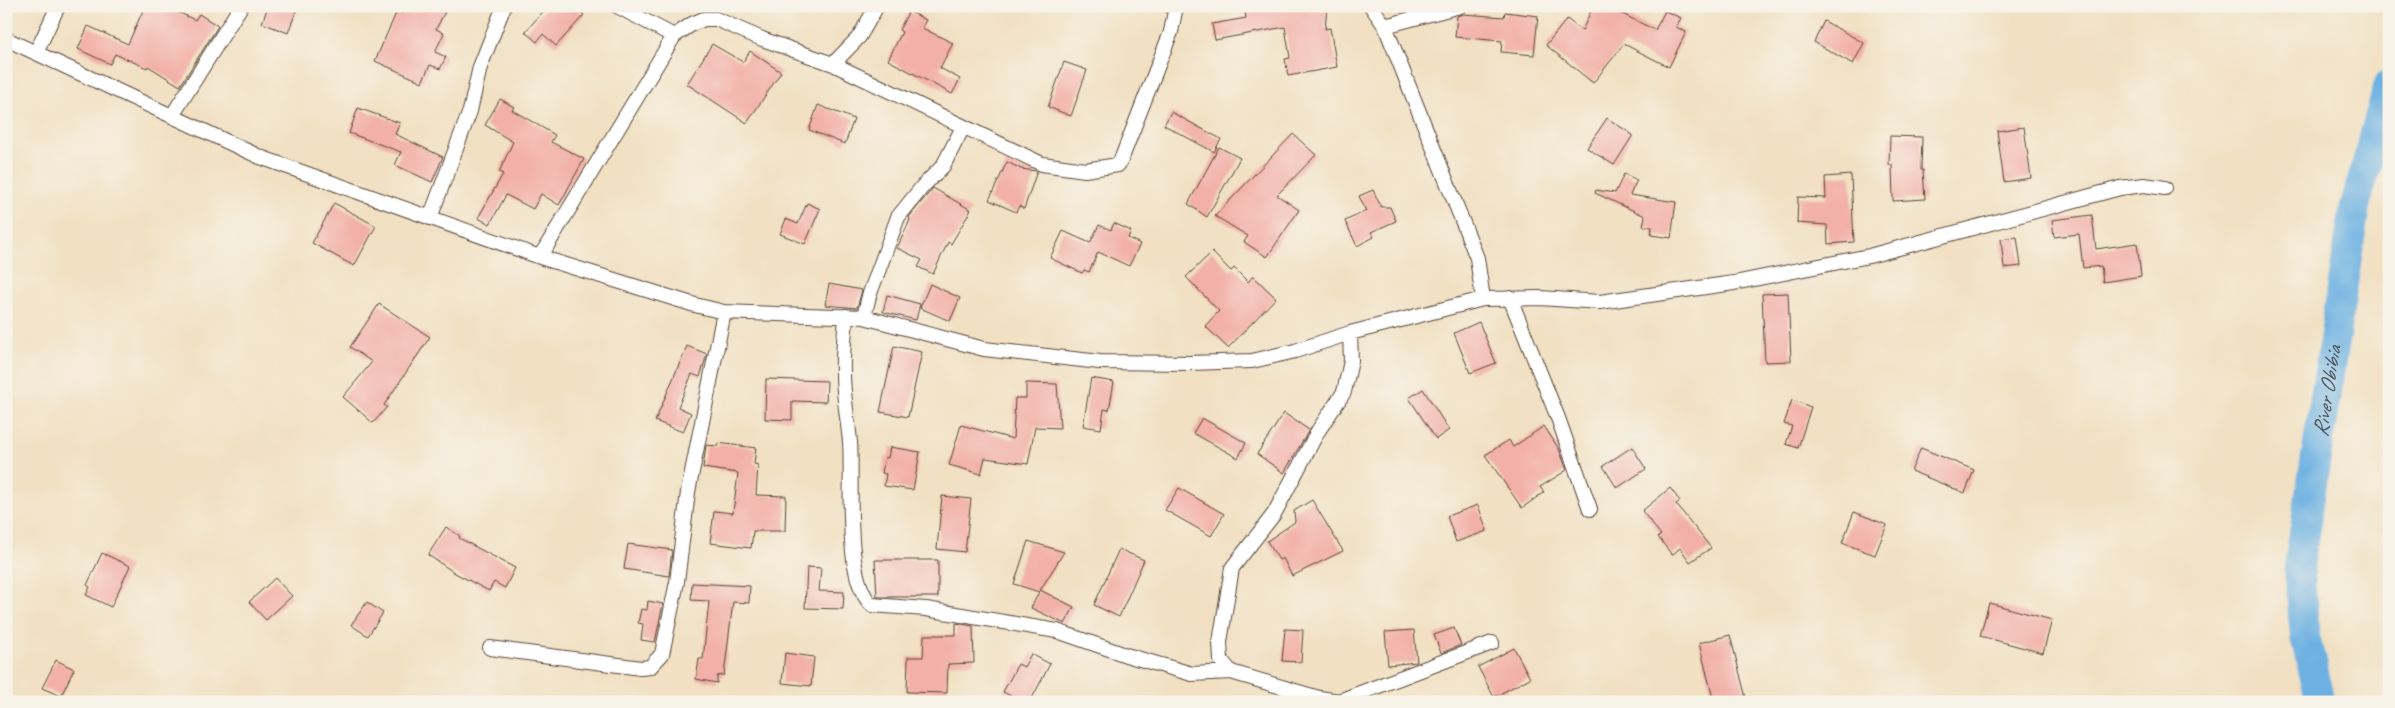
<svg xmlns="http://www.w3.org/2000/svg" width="2395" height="708" font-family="Caveat,sans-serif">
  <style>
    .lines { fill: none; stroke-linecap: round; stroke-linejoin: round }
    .river { stroke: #6cb1e2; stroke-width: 30 }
    .building { fill: #f2b0a8 }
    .minor-casing { stroke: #564537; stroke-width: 16 }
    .minor { stroke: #fff; stroke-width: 14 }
    .labels { text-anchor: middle; stroke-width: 5; stroke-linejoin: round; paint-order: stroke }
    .water-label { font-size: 22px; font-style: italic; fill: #4a5259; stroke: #f7f3e8 }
  </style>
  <rect width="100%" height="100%" fill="#f7f3e8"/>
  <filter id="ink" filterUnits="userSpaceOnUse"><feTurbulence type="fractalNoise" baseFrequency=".02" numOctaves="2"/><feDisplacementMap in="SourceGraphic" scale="10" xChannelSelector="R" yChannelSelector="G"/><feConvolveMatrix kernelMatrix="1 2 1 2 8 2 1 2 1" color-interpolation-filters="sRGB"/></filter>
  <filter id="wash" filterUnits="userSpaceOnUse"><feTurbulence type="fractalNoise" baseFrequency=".0096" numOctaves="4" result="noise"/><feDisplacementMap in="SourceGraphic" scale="20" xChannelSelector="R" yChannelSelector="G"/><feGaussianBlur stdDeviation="1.12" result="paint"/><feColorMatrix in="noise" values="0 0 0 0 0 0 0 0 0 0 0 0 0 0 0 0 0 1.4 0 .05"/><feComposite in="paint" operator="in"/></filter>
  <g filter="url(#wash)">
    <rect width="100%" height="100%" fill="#f1e0c2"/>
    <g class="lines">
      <!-- river -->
      <path class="river" id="s1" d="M2321 702 2305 637 2299 566 2355 206 2389 84"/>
    </g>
    <g id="blocks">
      <!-- building -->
      <path class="building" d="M145 6H165L195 20 199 14 218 26 180 86 148 66 147 68 115 54 110 64 78 49 88 26 128 44Z
        M268 6H298L288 33 262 23Z
        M406 6H448L436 29 444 33 435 52 446 57 440 69 430 65 422 82 375 61 397 11 402 13Z
        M548 6H574L584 15 556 46 543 34 537 42 525 32Z
        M1244 6H1327L1325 29 1330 28 1337 67 1288 76 1285 59 1290 58 1285 27 1215 40 1212 24 1246 18Z
        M1593 6H1606L1655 30 1665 11 1681 18 1676 27 1686 32 1669 67 1624 44 1593 83 1546 45 1567 19 1582 31Z
        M909 11 926 20 922 28 953 43 940 68 960 79 952 94 888 60 902 32 899 30Z
        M1505 12 1538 16 1534 55 1501 52 1502 41 1455 37 1457 16 1463 14 1504 17Z
        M1824 21 1864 43 1853 64 1814 42Z
        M712 44 743 62 750 51 781 72 747 123 687 84Z
        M1064 62 1087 70 1071 116 1048 107Z
        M500 99 514 107 512 110 555 135 551 142 584 159 559 205 541 194 533 209 506 195 490 224 478 218 503 174 499 172 513 142 485 125Z
        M818 105 854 119 845 144 809 130Z
        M358 108 400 123 395 134 443 157 432 182 395 165 401 152 349 133Z
        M1171 112 1221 139 1214 152 1164 125Z
        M1607 118 1633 135 1614 165 1587 148Z
        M2024 127 2031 178 2004 182 1997 131Z
        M1293 134 1316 155 1277 195 1299 210 1267 257 1244 242 1248 236 1215 216Z
        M1890 136 1922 137 1921 170H1923L1925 199 1893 201 1892 165H1889Z
        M1219 147 1240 158 1207 217 1188 204Z
        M1007 162 1021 169 1037 171 1024 209 1019 206 1016 212 989 200Z
        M1624 174 1637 180 1630 195 1676 202 1671 238 1651 235 1652 227 1643 226 1645 216 1595 193 1596 190 1615 193Z
        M1851 175 1854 242 1828 244 1827 225 1797 223 1798 197 1826 198 1825 177Z
        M933 188 971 210 951 244 948 242 933 274 918 267 922 260 897 248 910 220 909 217Z
        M1373 190 1381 207H1390L1396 221 1371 232 1374 237 1357 246 1345 221 1366 211 1359 196Z
        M334 203 376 226 354 266 312 243Z
        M807 203 820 209 805 244 780 234 786 219 798 224Z
        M2092 215 2096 249 2137 243 2141 276 2103 282 2101 266 2083 268 2079 234 2054 237 2052 220Z
        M1114 223 1131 231 1128 238 1140 244 1129 266 1098 252 1089 272 1084 270 1082 273 1050 258 1063 231 1090 243 1099 225 1111 230Z
        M2017 237 2021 266 2004 268 2001 239Z
        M1212 252 1231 271 1234 268 1248 282 1253 276 1276 298 1228 348 1205 326 1219 311 1186 277Z
        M829 284 862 290 857 308 825 305Z
        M930 284 960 298 950 321 920 308Z
        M1788 293 1791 361 1765 362 1762 294Z
        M887 295 920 304 916 320 883 312Z
        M379 304 430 337 384 405 387 407 373 423 343 397 372 362 350 347Z
        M1479 322 1496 363 1470 373 1454 333Z
        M687 346 707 354 700 377 692 374 678 407 691 413 683 432 655 421Z
        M894 346 922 352 908 417 880 412Z
        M1091 378 1114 382 1109 410 1104 409 1101 429 1083 426Z
        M766 379 827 381 826 402 792 401V420L765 419Z
        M1026 383 1057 384 1060 428 1035 427 1028 464 985 458 981 474 949 465 961 425 1013 439 1015 398H1026Z
        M1423 389 1449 430 1436 439 1409 398Z
        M1792 400 1811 407 1798 448 1786 444 1792 426 1784 424Z
        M1284 413 1309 430 1284 473 1257 454Z
        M1202 418 1246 443 1238 458 1193 433Z
        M1544 426 1559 449 1567 470 1540 487 1544 492 1522 508 1485 455 1509 440 1513 447Z
        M718 443 756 448 754 464 758 465 756 495 786 496 785 531H753L751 548 710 543 714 511 733 513 738 473 703 468 706 445 718 446Z
        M890 447 920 452 913 490 884 486 886 474 882 473 885 457 888 458Z
        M1632 447 1646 469 1617 488 1603 466Z
        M1921 448 1974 470 1965 493 1911 471Z
        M1179 488 1224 514 1211 536 1165 510Z
        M1670 488 1680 501 1676 504 1711 548 1690 562 1680 548 1672 555 1658 537 1661 535 1642 511Z
        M942 496 971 499 965 552 937 549Z
        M1312 500 1343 551 1292 576 1283 558 1279 560 1267 541 1295 522 1294 511Z
        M1478 505 1487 531 1456 542 1447 516Z
        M1854 512 1887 525 1875 555 1842 543Z
        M446 527 460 536 459 538 515 568 505 588 494 582 489 591 455 573 428 555Z
        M1028 541 1064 552 1039 592 1014 584Z
        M628 544 672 550 669 576 624 569Z
        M1119 549 1144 560 1119 617 1094 605Z
        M102 553 130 566 111 607 86 595 90 587 87 585Z
        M875 560H938V597H877Z
        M807 567 821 568 819 591 844 592 843 609 805 608Z
        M275 578 292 596 266 620 249 602Z
        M692 583 750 586 749 603 733 602 724 675 717 676V683L696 679 699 659H703L709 601 691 600Z
        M1040 590 1074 607 1065 624 1031 608Z
        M648 601 663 604 655 642 641 640 643 624 638 623 641 609 647 610Z
        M367 602 383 613 368 636 351 625Z
        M1989 603 2052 620 2043 653 1980 636Z
        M956 623 973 626 974 663 948 664 947 693 907 692 908 657H923L924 635H956Z
        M1454 628 1461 645 1441 653 1434 635Z
        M1285 629 1303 630 1301 662 1282 661Z
        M1414 630 1417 662 1388 665 1385 632Z
        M1730 635 1747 702H1714L1699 643Z
        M1514 648 1530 678 1494 697 1478 667Z
        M785 653 814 657 811 686 782 683Z
        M1031 654 1050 664 1030 702H1023L1003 692 1018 664 1024 667Z
        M56 660 74 669 61 696 42 688Z"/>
    </g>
  </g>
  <g filter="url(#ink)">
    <use href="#blocks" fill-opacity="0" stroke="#564537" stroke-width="1"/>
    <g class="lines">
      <!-- minor casing -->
      <g class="minor-casing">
        <path id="minor" d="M617 6 674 36
          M1371 6 1385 26 1477 258 1483 299
          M1385 26 1460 6
          M6 39 260 157 540 257 695 305 724 312 864 317 984 349 1100 362 1189 363 1252 361 1295 351 1350 333 1483 299 1540 298 1600 302 1734 283 1869 256 2120 188 2144 185 2165 188
          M36 53 58 6
          M833 64 859 37 877 6
          M172 116 241 6
          M430 218 470 111 480 67 504 6
          M540 257 674 36 692 24 704 19H716L762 39 833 64 1042 164 1085 170 1118 165 1121 160 1171 32 1176 6
          M1510 298 1558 418 1590 509
          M846 316C845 335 842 354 843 373 843 396 848 419 850 442 853 480 843 580 872 605L926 609 1057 631 1126 655 1192 674 1231 672 1319 698 1339 701 1492 643
          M864 317 869 296 898 217 923 186 943 166 963 127
          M490 648 641 668 650 667 662 654 677 582 688 492 724 312
          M1231 672 1221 660 1220 642 1232 568 1274 514 1318 431 1344 392 1351 361 1350 333"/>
      </g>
      <!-- minor -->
      <use href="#minor" class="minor"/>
    </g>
  </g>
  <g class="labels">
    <!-- water labels -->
    <g class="water-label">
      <text dy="8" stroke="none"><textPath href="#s1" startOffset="315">River Obibia</textPath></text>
    </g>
  </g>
  <!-- margin -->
  <rect width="2395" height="708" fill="none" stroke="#f7f3e8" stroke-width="25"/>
</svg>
